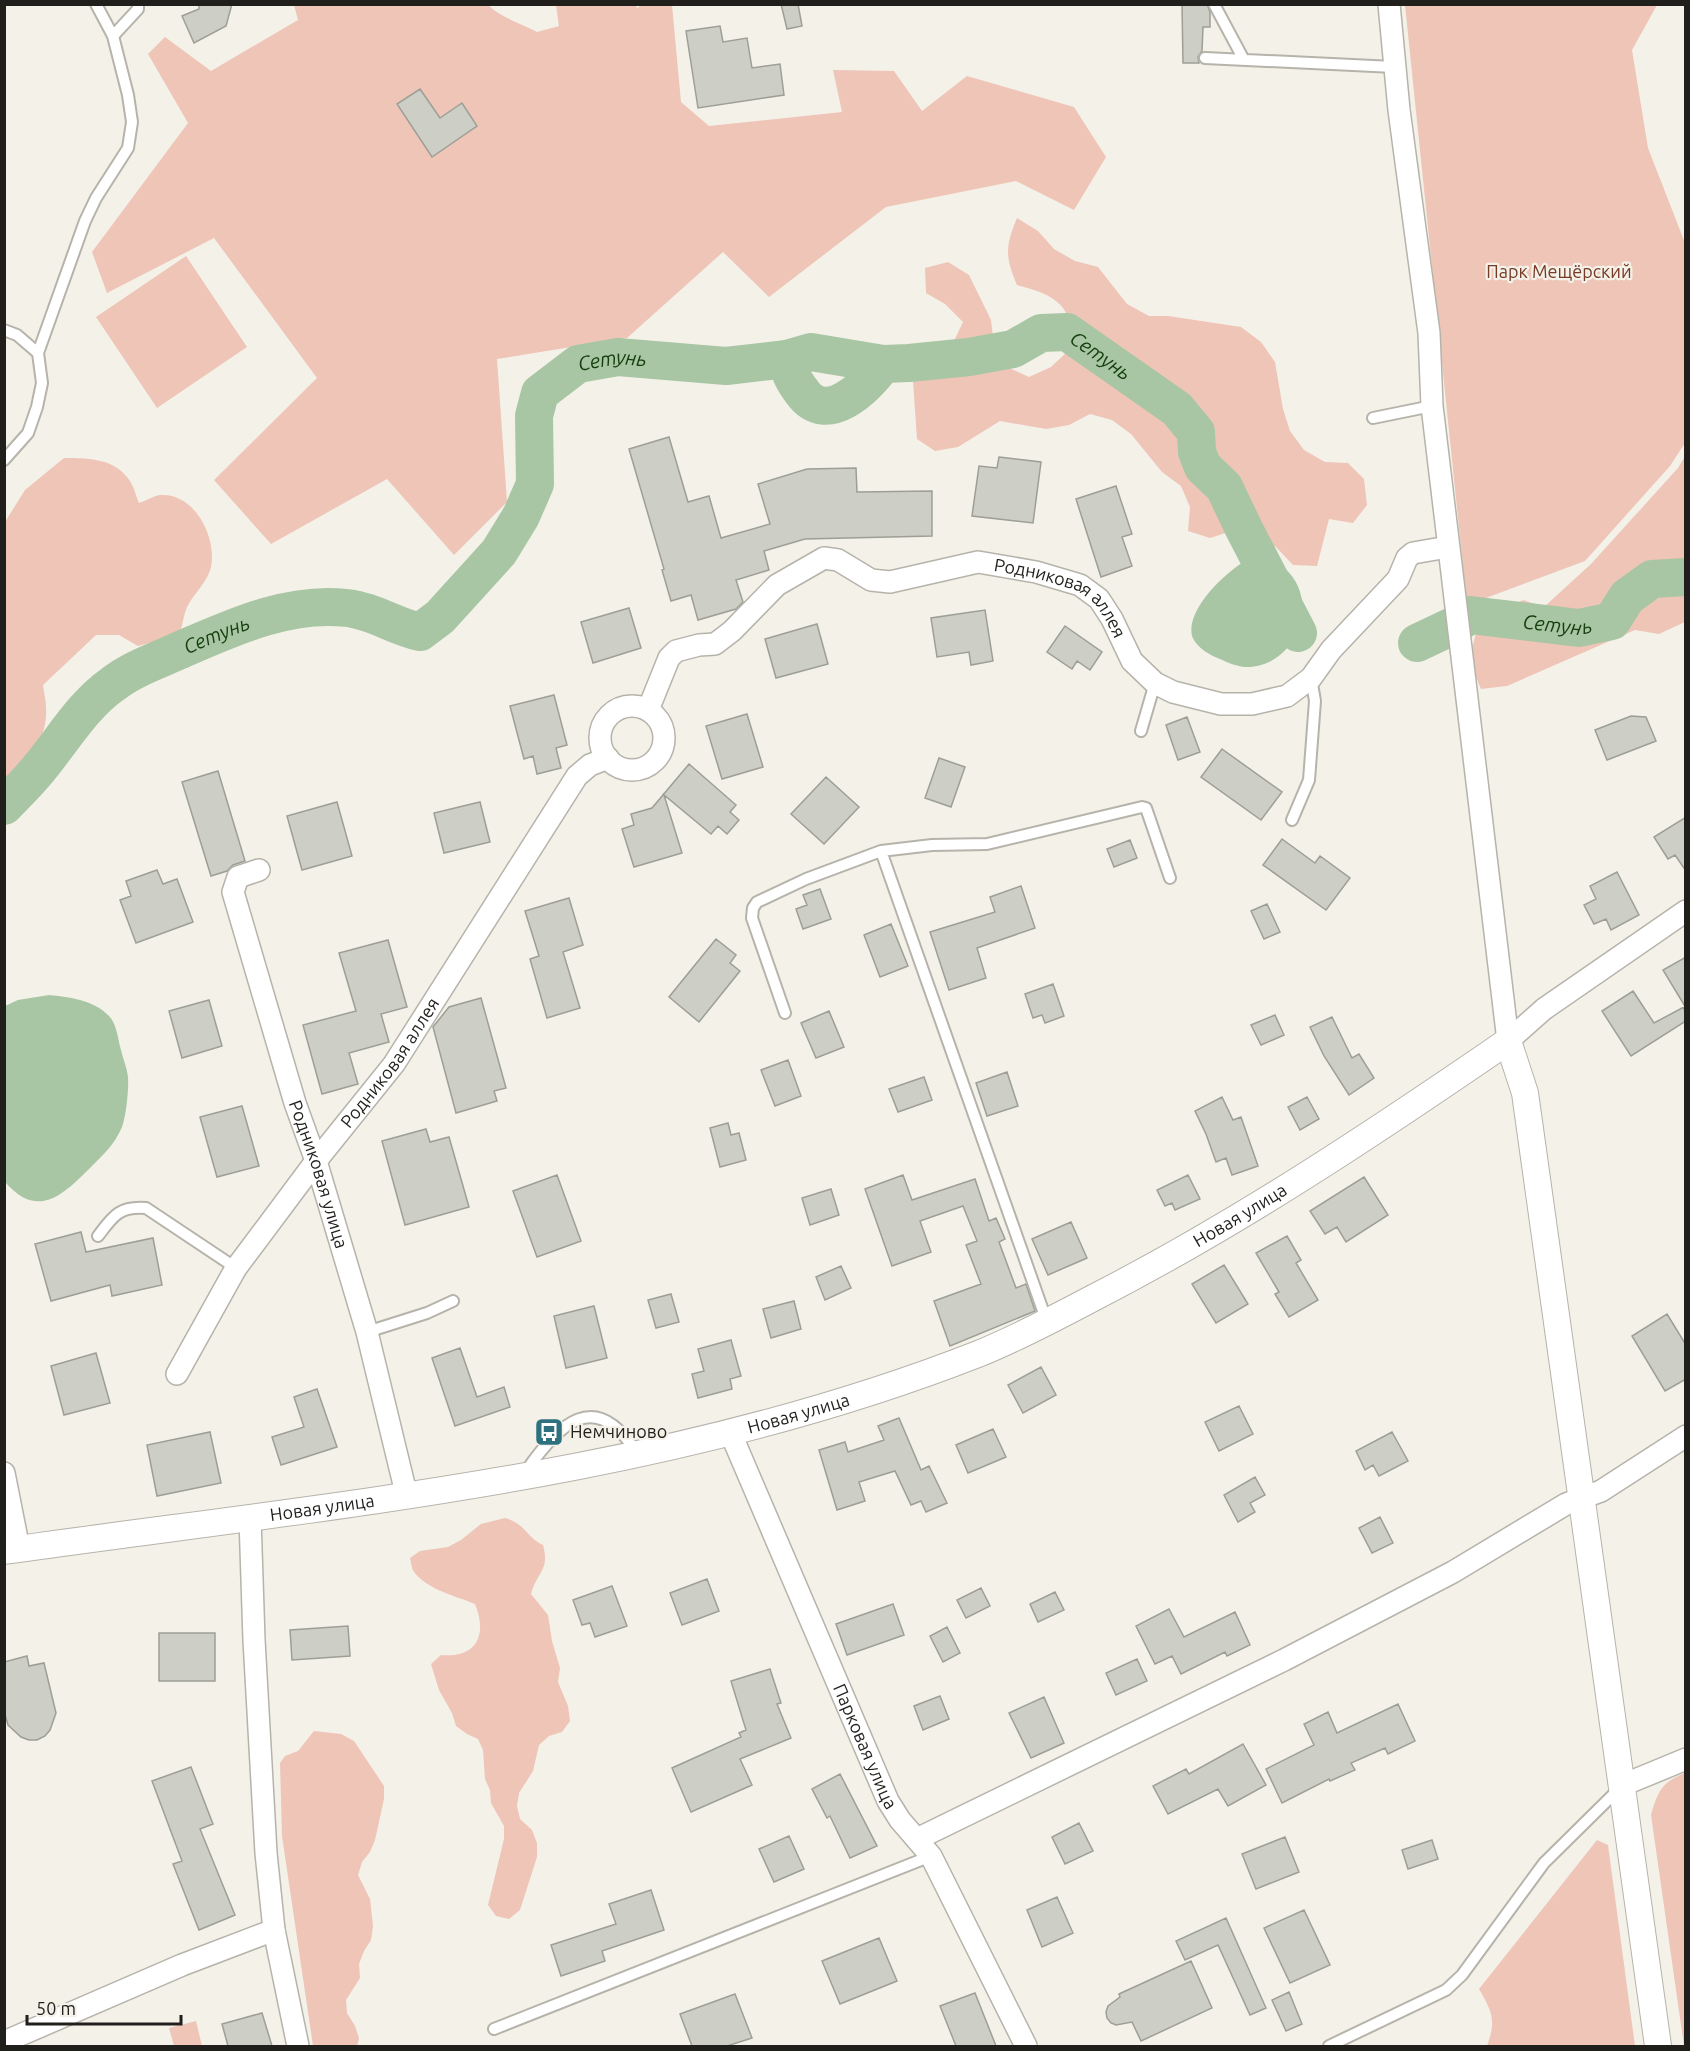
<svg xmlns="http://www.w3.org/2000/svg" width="1690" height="2051" font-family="Ubuntu,sans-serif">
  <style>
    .green { fill: #eec5b7 }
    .water { fill: #a8c6a3 }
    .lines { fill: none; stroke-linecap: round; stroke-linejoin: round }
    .river { stroke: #a8c6a3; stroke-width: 38 }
    .building { fill: #cdcfc6; stroke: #9d9f96; stroke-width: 1.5 }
    .service-casing { stroke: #b6b3ab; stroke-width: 14 }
    .minor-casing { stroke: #b6b3ab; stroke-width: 24 }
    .tertiary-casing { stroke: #b6b3ab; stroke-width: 28 }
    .service { stroke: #fff; stroke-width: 10 }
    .minor { stroke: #fff; stroke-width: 21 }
    .tertiary { stroke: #fff; stroke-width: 26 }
    .labels { text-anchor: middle; stroke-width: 4.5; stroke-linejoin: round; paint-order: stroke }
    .park-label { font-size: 18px; fill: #763b26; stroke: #f4f1e9 }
    .street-label { font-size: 18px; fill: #201f1c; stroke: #f4f1e9 }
    .poi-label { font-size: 18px; fill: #201f1c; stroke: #f4f1e9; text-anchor: start }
    .water-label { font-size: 20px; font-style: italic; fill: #153e0e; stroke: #f4f1e9 }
  </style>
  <rect width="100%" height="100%" fill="#f4f1e9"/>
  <!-- green -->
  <path class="green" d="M635 4 637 8 642 5H672L681 102 709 126 842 112 833 70 894 71 922 111 967 76 1074 107 1106 157 1074 210 1016 181 886 207 769 297 723 252 627 338 497 359 507 502 454 555 387 479 271 544 214 480 317 378 214 238 107 293 92 252 188 123 148 54 165 37 211 71 298 20 294 5H488C501 18 521 23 537 32L559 26 556 5Z
    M1405 5H1657L1632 50 1648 148 1685 243V443L1670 466 1585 561 1467 605Z
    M1017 218 1038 231 1054 249 1075 261 1098 267 1127 304 1149 316H1168L1241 327 1261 342 1275 362 1283 409 1290 431 1304 450 1325 462 1348 463 1364 479 1367 505 1353 523 1329 519 1317 566 1293 565 1276 547 1256 535 1232 531 1210 538 1188 531 1190 507 1181 486 1162 472 1131 434 1112 420 1090 414 1069 425 1046 429 1000 421 958 447 935 451 917 439 912 367 932 353 953 343 963 322 945 304 926 293 925 268 948 262 969 275 991 320 994 345 1007 367 1029 377 1051 367 1068 351C1069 344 1071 335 1070 327 1068 299 1040 291 1017 285 1005 256 1005 247 1017 218Z
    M186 256 247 347 157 408 96 317Z
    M1685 456V622L1659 634 1635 630 1507 686 1481 689C1468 660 1470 652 1480 621L1523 600 1544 607 1591 564 1678 468Z
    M64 458C88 458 115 458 130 481 134 487 136 496 139 503 146 501 155 495 161 495 195 493 217 538 211 567 207 583 194 593 187 607 184 614 183 622 181 629L160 640 138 646 119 635H96L43 685C44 693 46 701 46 708 48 742 25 765 5 789V522L25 490Z
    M505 1518C526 1524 526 1537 543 1545 550 1571 537 1572 531 1594L548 1615 552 1641 560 1668 558 1682 568 1706 570 1721 562 1732 549 1736 539 1745 533 1771 519 1793 517 1806 520 1819 532 1830 537 1843V1857L520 1910 509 1919 496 1916 488 1905 504 1839V1826L491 1803 490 1790 485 1779 483 1750 478 1739 467 1734 456 1726 452 1713 439 1690 431 1664 441 1655C476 1658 488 1636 475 1604 456 1596 428 1590 414 1572 412 1569 411 1563 410 1558L420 1551 448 1547 461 1540 481 1524Z
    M314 1731 341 1734 354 1741 384 1786V1799L375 1840 370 1852 362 1862 358 1875 370 1899 373 1926 371 1940 364 1951 359 1964 360 1978 346 2000 347 2013 355 2026 359 2038 357 2046H313L282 1836 280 1763 285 1756 298 1751Z
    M1685 1773 1686 2046H1684L1651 1815C1658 1791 1662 1782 1685 1773Z
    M1597 1840 1608 1845 1635 2046H1487C1496 2021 1493 2013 1479 1989Z
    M196 2021 202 2046H174L169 2028Z"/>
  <!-- water -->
  <path class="water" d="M1259 557C1266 560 1278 562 1284 568 1323 600 1295 669 1245 667 1234 666 1225 661 1215 657 1206 653 1195 645 1192 636 1186 610 1223 575 1242 563 1247 560 1253 559 1259 557Z
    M49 995C69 997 94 1000 109 1016 117 1024 118 1040 121 1050 123 1059 127 1068 128 1077 129 1089 126 1117 122 1127 115 1144 103 1155 91 1167 63 1195 38 1220 5 1182V1006L18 1000Z"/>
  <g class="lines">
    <!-- river -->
    <g class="river">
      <path d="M787 359C790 374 793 380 802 392 827 427 866 387 883 364"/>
      <path id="s1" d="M1417 643 1455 625 1470 615 1579 628 1612 621 1627 597 1652 579 1686 577"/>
      <path id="s2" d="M4 806C17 793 30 780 41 766 64 738 83 705 113 684 132 669 156 661 178 651 231 628 288 601 347 608 373 611 394 626 420 632L440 617 499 552 521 516 535 484 534 416 540 393 578 364 618 357 726 366 787 359 811 352 883 364 909 363 969 357 1013 349 1041 333 1067 332 1177 409 1196 432 1197 452 1203 467 1224 487 1244 529 1298 633"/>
    </g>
  </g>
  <!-- building -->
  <path class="building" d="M199 4H232L226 26 194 43 182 16 199 9Z
    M781 4H798L802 26 787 29Z
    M1207 4 1210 12V27H1203L1202 51 1198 57 1199 63H1183L1182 5Z
    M720 26 723 42 747 38 752 68 780 64 784 95 698 108 686 31Z
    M420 89 440 118 462 103 477 126 432 157 397 104Z
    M669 437 688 502 709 496 721 538 770 524 758 484 807 469 856 468 857 492 932 491V536L805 539 764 551 769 570 736 580 743 602 736 609 698 620 691 595 671 601 662 570 664 569 629 449Z
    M999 457 1041 462 1033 523 972 516 979 466 997 468Z
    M1116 486 1132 534 1122 537 1132 566 1101 577 1076 499Z
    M629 608 641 648 593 663 581 622Z
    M985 610 993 661 971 665 969 652 937 657 931 618Z
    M817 624 828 664 776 678 765 639Z
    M1065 626 1102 652 1090 670 1077 661 1072 669 1047 652Z
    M554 695 567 745 556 748 561 768 537 774 533 756 524 759 510 706Z
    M747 714 763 767 722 779 706 726Z
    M1631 716 1646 717 1656 741 1607 760 1595 730Z
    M1187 717 1200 752 1178 760 1166 725Z
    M1222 749 1282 792 1261 820 1201 777Z
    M939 758 965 767 951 807 925 798Z
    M689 764 736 805 730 812 739 820 727 834 718 826 711 834 664 795 682 853 634 867 622 829 634 825 631 814 652 808Z
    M218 771 245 861 233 865 227 871 211 876 182 782Z
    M826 777 859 807 824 844 791 814Z
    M337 802 352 856 302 870 287 816Z
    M480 802 490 842 444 853 434 813Z
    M1686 817V871L1675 855 1668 859 1654 837Z
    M1282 839 1315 863 1320 856 1350 878 1326 910 1263 865Z
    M1130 840 1137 858 1114 867 1107 849Z
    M157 870 163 884 177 879 193 922 136 943 120 900 131 896 126 881Z
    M1617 872 1639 915 1611 930 1606 919 1594 924 1584 905 1596 899 1590 886Z
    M1021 886 1035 928 977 948 986 978 949 990 930 932 995 912 990 897Z
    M820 889 831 919 803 929 796 909 807 905 803 895Z
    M569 898 583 945 563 952 580 1008 547 1018 530 959 539 956 525 911Z
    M1267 904 1280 932 1264 939 1251 911Z
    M891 924 908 966 880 977 864 935Z
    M716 939 736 955 730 963 740 971 699 1022 669 997Z
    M388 940 407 1007 381 1014 389 1042 349 1053 358 1084 322 1094 303 1025 356 1011 339 953Z
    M1686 957V1008L1663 970Z
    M1053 984 1064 1016 1045 1023 1042 1015 1033 1018 1025 994Z
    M1633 991 1654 1023 1684 1007 1686 1021 1631 1056 1602 1011Z
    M481 998 506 1088 494 1091 497 1101 456 1113 433 1027 449 1007Z
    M209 1000 222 1046 182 1058 169 1011Z
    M829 1011 844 1047 816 1058 801 1023Z
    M1275 1015 1284 1035 1261 1045 1251 1025Z
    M1332 1017 1352 1058 1359 1054 1374 1078 1349 1095 1324 1056 1310 1027Z
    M788 1060 801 1096 775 1106 761 1070Z
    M1007 1072 1018 1106 987 1116 976 1083Z
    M924 1077 932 1100 898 1112 889 1089Z
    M1222 1097 1233 1120 1241 1117 1258 1166 1232 1175 1226 1158 1216 1162 1206 1134 1195 1111Z
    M1307 1097 1319 1119 1300 1130 1288 1107Z
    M242 1106 259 1166 217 1177 200 1117Z
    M728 1123 731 1135 739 1133 746 1160 720 1167 710 1128Z
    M426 1129 430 1142 449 1137 469 1207 405 1225 382 1141Z
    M557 1175 581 1241 537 1257 513 1191Z
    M903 1175 912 1200 975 1179 989 1221 996 1218 1005 1239 999 1242 1016 1288 1026 1284 1035 1311 950 1346 934 1301 981 1284 966 1245 977 1241 963 1206 920 1221 931 1252 892 1266 865 1189Z
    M1188 1175 1200 1199 1175 1210 1172 1203 1165 1206 1157 1190Z
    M1364 1177 1388 1215 1346 1242 1337 1227 1325 1234 1310 1211Z
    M831 1189 839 1215 810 1225 802 1198Z
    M1071 1222 1087 1258 1048 1275 1032 1239Z
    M81 1232 86 1252 153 1238 162 1285 112 1296 110 1285 51 1301 35 1244Z
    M1287 1236 1301 1260 1296 1263 1318 1300 1289 1317 1275 1294 1279 1292 1256 1253Z
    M1224 1265 1248 1304 1216 1323 1192 1284Z
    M841 1266 851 1288 825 1300 816 1277Z
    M671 1294 679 1322 656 1328 648 1300Z
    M794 1301 801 1329 771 1338 763 1309Z
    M594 1306 607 1358 566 1368 554 1316Z
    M1667 1314 1686 1345V1379L1665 1391 1632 1336Z
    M731 1340 741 1376 730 1379 732 1389 698 1398 692 1374 704 1371 698 1349Z
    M460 1348 477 1397 504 1387 510 1407 455 1426 432 1358Z
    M96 1353 110 1403 64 1415 51 1366Z
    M1041 1367 1056 1395 1023 1413 1008 1385Z
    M317 1389 337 1447 281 1465 272 1437 304 1427 294 1397Z
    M1239 1406 1253 1434 1219 1451 1205 1422Z
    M899 1418 921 1470 929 1466 947 1503 926 1512 921 1501 911 1505 895 1471 859 1482 865 1501 837 1510 819 1450 845 1442 848 1452 884 1440 878 1426Z
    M993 1429 1006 1457 968 1473 956 1445Z
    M210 1432 221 1483 157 1496 147 1445Z
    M1392 1432 1408 1461 1379 1476 1373 1465 1365 1470 1356 1451Z
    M1255 1477 1265 1495 1250 1503 1255 1512 1238 1522 1224 1495Z
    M1380 1517 1393 1543 1372 1553 1359 1528Z
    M707 1579 719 1611 682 1625 670 1593Z
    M612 1586 627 1626 595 1637 590 1623 582 1625 573 1600Z
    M981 1588 990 1606 966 1618 957 1600Z
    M1055 1592 1064 1610 1038 1622 1030 1604Z
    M893 1604 904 1635 847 1655 836 1624Z
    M1169 1609 1184 1637 1235 1612 1250 1645 1227 1656 1225 1652 1181 1674 1172 1656 1155 1664 1136 1626Z
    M348 1626 350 1656 292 1660 290 1630Z
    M947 1627 960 1653 943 1662 930 1636Z
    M159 1633H215V1681H159Z
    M27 1656 29 1666 44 1663 56 1713 50 1730 45 1736 37 1740H29L21 1737 8 1725 4 1711V1662Z
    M1137 1659 1147 1681 1116 1695 1106 1673Z
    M770 1669 781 1703 777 1704 791 1738 740 1759 752 1785 691 1812 672 1768 741 1737 739 1733 746 1730 731 1681Z
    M940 1696 949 1719 923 1730 914 1706Z
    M1044 1697 1064 1743 1031 1758 1009 1713Z
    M1398 1704 1415 1741 1388 1754 1385 1748 1351 1763 1355 1770 1330 1781 1329 1779 1282 1803 1266 1769 1314 1745 1304 1724 1328 1712 1337 1733Z
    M1243 1744 1266 1785 1228 1806 1218 1789 1168 1814 1153 1786 1186 1769 1189 1774Z
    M191 1767 213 1824 200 1829 235 1915 199 1930 173 1864 182 1861 152 1781Z
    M840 1774 877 1846 850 1858 830 1816 827 1818 812 1789Z
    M1079 1823 1093 1851 1065 1864 1052 1837Z
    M789 1836 804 1869 774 1882 759 1849Z
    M1285 1837 1299 1872 1256 1889 1242 1854Z
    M1432 1840 1438 1859 1408 1869 1402 1850Z
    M651 1890 664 1930 602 1951 605 1961 561 1976 551 1945 616 1924 609 1904Z
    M1057 1897 1073 1933 1042 1947 1027 1910Z
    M1304 1910 1330 1965 1290 1983 1264 1928Z
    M1226 1918 1266 2008 1250 2015 1218 1945 1185 1960 1176 1941Z
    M879 1938 897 1981 840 2004 822 1961Z
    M1191 1961 1212 2008 1141 2041 1132 2022 1116 2025 1111 2023 1107 2018 1106 2012 1108 2006 1120 1997 1119 1994Z
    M1289 1992 1302 2024 1286 2031 1272 2000Z
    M975 1993 996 2046H956L940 2006Z
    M735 1994 752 2038 727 2046H692L680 2014Z
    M262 2013 272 2046H228L222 2024Z"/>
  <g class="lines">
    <!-- service casing -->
    <g class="service-casing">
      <path id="service" d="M1214 4 1244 60
        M113 36 138 9V4
        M1205 58 1394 67
        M4 330 17 335 38 353
        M1373 418 1432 406
        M4 460 28 433 37 407 42 383 38 353 85 221 96 198 128 148 132 122 128 95 113 36 96 4
        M1141 731 1155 683
        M1292 820 1309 780 1315 701 1311 678
        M881 851 1047 1322
        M785 1013 752 918 753 908 757 902 806 879 881 851 932 845 987 844 1142 807 1146 808 1170 878
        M98 1236C113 1216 119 1206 146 1208L236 1268
        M367 1332 427 1313 453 1301
        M526 1471C559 1424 595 1387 636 1452
        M494 2029 931 1856
        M1329 2046 1446 1990 1462 1975 1544 1863 1621 1787"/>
    </g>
    <!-- minor casing -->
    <g class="minor-casing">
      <g id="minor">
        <path d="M1389 4 1399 110 1429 333 1432 406 1508 1041"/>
        <circle cx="632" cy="738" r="32"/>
        <path id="s3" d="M648 710 669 658 676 651 699 645 715 644 732 631 777 585 824 558 838 560 871 580 890 582 978 562 1036 572 1080 585 1099 599 1112 619 1132 661 1155 683 1173 692 1221 704H1252L1287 696 1311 678 1331 650 1398 579 1407 558 1413 553 1448 547"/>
        <path id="s4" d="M259 870 238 877 233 892 295 1103 316 1161 367 1332 407 1497"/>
        <path d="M1508 1041 1544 1009 1686 911"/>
        <path id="s5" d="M177 1374 236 1268 316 1161 394 1064 577 776 590 765 608 758"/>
        <path id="s6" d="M731 1434 888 1801 900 1820 931 1856 1026 2046"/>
        <path d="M4 1473 19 1549"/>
        <path d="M250 1518 254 1640 266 1853 274 1930 298 2046"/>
        <path d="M1623 1785 1686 1759"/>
        <path d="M917 1839 1284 1660 1453 1572 1566 1504 1601 1491 1686 1436"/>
        <path d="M4 2042 182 1965 274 1930"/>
      </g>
    </g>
    <!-- tertiary casing -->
    <g class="tertiary-casing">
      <g id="tertiary">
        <path id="s7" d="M4 1551C335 1504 664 1477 978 1354 1018 1338 1057 1317 1095 1297 1239 1223 1374 1133 1508 1041L1525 1093 1658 2046"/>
      </g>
    </g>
    <!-- service -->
    <use href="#service" class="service"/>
    <!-- minor -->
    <use href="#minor" class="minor"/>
    <!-- tertiary -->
    <use href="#tertiary" class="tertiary"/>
  </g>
  <!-- icons -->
  <defs>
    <g id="bus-square" transform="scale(1.5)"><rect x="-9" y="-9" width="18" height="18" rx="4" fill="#2d7181" stroke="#f4f1e9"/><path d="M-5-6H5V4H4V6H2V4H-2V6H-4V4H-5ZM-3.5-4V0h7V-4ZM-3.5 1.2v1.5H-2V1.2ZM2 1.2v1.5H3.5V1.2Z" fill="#fff"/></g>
  </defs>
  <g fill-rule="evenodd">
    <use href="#bus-square" x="549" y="1432"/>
  </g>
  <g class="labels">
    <!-- park labels -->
    <g class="park-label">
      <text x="1559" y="278">Парк Мещёрский</text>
    </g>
    <!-- street labels -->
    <g class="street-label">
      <text dy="6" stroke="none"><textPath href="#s3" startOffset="502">Родниковая аллея</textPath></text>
      <text dy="6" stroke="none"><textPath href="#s5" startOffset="378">Родниковая аллея</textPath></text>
      <text dy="6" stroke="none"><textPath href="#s4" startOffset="333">Родниковая улица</textPath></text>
      <text dy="6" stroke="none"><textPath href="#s7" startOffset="1293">Новая улица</textPath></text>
      <text dy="6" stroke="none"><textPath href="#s7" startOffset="807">Новая улица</textPath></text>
      <text dy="6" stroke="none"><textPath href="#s7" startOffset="321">Новая улица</textPath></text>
      <text dy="6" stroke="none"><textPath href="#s6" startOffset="340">Парковая улица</textPath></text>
    </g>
    <!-- poi labels -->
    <g class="poi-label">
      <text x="570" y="1438">Немчиново</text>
    </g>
    <!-- water labels -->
    <g class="water-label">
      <text dy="7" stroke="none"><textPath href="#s2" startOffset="1359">Сетунь</textPath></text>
      <text dy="7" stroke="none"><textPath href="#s2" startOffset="855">Сетунь</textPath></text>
      <text dy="7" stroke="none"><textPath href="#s1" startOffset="148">Сетунь</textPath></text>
      <text dy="7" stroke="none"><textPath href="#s2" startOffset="279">Сетунь</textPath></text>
    </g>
  </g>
  <!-- border -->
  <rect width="1690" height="2051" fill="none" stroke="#201f1c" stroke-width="12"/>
  <!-- scale -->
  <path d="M27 2015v9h154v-9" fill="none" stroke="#201f1c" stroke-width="3"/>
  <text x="36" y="2015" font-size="18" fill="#201f1c" stroke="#f4f1e9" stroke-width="4.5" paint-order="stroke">50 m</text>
</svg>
